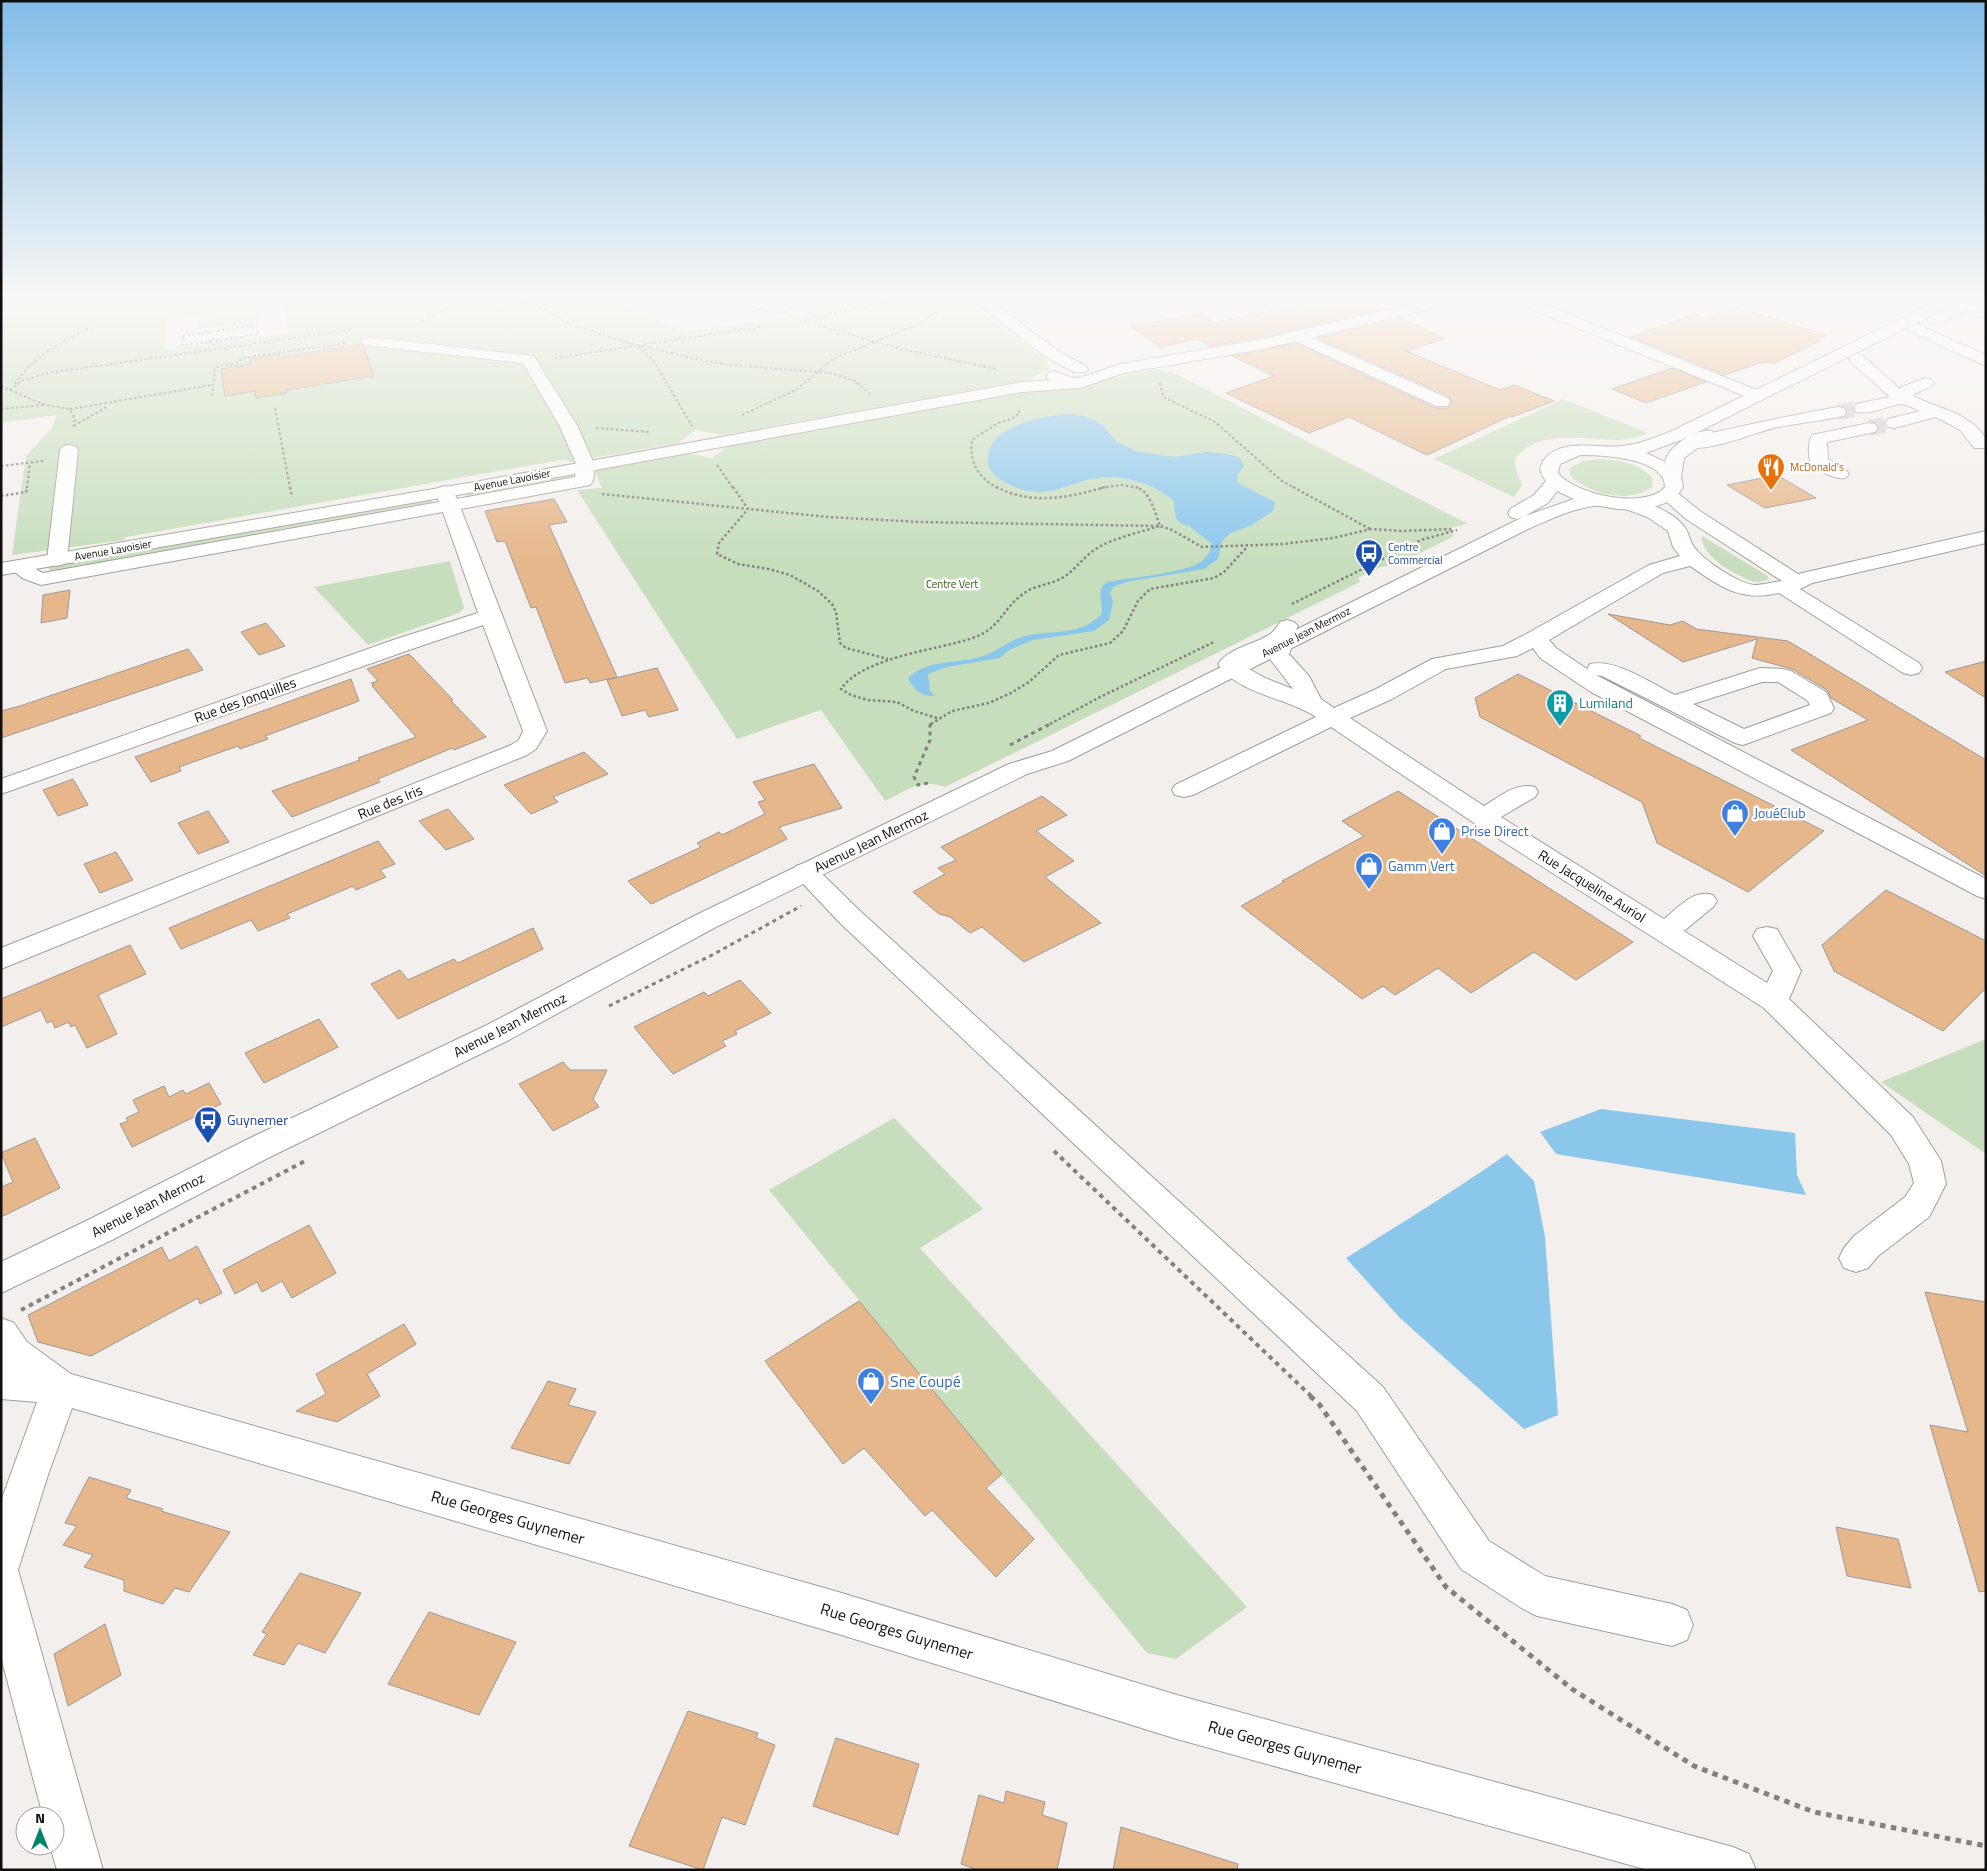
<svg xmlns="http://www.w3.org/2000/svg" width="1987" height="1871" font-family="'Titillium Web',sans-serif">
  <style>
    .green { fill: #c7debd; fill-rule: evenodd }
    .water { fill: #8ac7eb }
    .building { fill: #e6b78a; stroke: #9c9995 }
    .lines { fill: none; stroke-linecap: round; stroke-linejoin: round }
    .minor-tunnel { stroke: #d1cdcb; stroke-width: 16; stroke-dasharray: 16 8; stroke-linecap: butt }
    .minor-casing { stroke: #a29f9b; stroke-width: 2 }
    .major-casing { stroke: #a29f9b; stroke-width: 2 }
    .path-far4 { stroke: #83807e; stroke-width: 2; stroke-dasharray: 2.5 2.5; stroke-linecap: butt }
    .path-far3 { stroke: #83807e; stroke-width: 2.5; stroke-dasharray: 2.5 2.5; stroke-linecap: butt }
    .path-far2 { stroke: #83807e; stroke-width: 3; stroke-dasharray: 4 4; stroke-linecap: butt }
    .path-far1 { stroke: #83807e; stroke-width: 4; stroke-dasharray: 4.5 4.5; stroke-linecap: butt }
    .path { stroke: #83807e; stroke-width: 5; stroke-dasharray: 5.5 5.5; stroke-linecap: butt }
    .minor { fill: #fff; fill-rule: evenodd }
    .major { fill: #fff; fill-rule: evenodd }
    .labels { text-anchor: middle; stroke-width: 5; stroke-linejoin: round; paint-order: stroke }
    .far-food-label { font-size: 11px; fill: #c56008; stroke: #fffdfc; text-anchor: start }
    .far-street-label { font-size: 11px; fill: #100f0e; stroke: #fffdfc }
    .far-transit-label { font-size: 11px; fill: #164399; stroke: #fffdfc; text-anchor: start }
    .far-park-label { font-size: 11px; fill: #2b5710; stroke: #fffdfc }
    .street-label { font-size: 14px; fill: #100f0e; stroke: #fffdfc }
    .culture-label { font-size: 14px; fill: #0d838f; stroke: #fffdfc; text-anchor: start }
    .shop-label { font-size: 14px; fill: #366cbe; stroke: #fffdfc; text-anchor: start }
    .transit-label { font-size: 14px; fill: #164399; stroke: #fffdfc; text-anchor: start }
    .near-shop-label { font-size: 16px; fill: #366cbe; stroke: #fffdfc; text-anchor: start }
    .near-street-label { font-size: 16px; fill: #100f0e; stroke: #fffdfc }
  </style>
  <rect width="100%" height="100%" fill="#f3efec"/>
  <!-- green -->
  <path class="green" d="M1 301H613L685 332 810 314 799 301H968L1047 360 1048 366 1051 368 1027 380 723 435 695 430 678 443 570 462 566 459 126 537 124 540 12 555 26 456 52 428 57 415 1 423ZM284 305 289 333 167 350V320Z
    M252 312 259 313 260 320 254 323 198 329 197 321 202 318Z
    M1154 370 1172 372 1468 524 1449 528 1454 536 1399 564 1380 567 1358 578 1360 582 1328 598 945 787C921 778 906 791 885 801L821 710 737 739 577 490 602 488 594 469 682 452 712 458 732 443 1003 395 1052 387 1085 386 1105 379Z
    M1563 399 1648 433C1613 452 1554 421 1520 453 1517 456 1514 459 1515 463 1515 470 1520 478 1522 485L1514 497 1434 459Z
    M1600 459C1618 460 1641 463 1653 479L1652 487C1629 504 1588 494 1570 475V468L1583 461Z
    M573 474 577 477 466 498 465 496 469 493Z
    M427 500H432V503L57 571 49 570V566Z
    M1702 536 1768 576V580C1763 581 1757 583 1752 581 1736 576 1700 556 1702 536Z
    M450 561 464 608 459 613 368 645 314 587Z
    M1986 1039V1154L1881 1082Z
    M894 1118 983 1209 920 1248 1247 1607 1176 1659 1147 1653 769 1190Z"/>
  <!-- water -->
  <path class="water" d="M1070 414 1084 416 1095 420 1102 425 1117 442 1135 451 1174 457 1207 452 1228 454 1240 458 1244 467 1237 475 1238 483 1275 502 1273 511 1252 525 1229 534 1222 541 1218 559 1204 569 1126 582 1113 587 1110 593 1113 602 1109 620 1094 631 1033 640 1009 650 1000 658 947 667 928 674 930 691 935 696C921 697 914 690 908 678 927 659 957 664 980 657 996 653 1009 640 1025 636 1053 629 1081 637 1102 613 1102 601 1096 588 1107 582 1129 578 1183 573 1199 563 1207 558 1210 552 1212 544L1189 526 1180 523 1176 518 1173 500C1155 486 1136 479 1113 477 1072 475 1051 507 1006 483 997 478 989 472 988 461 986 425 1043 416 1070 414Z
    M1601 1109 1795 1133 1797 1175 1806 1195 1556 1154 1540 1132Z
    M1507 1154 1534 1181 1545 1237 1558 1415 1524 1429 1400 1318 1346 1258C1400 1224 1454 1191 1507 1154Z"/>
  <!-- building -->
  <path class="building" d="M1319 301H1369L1384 309 1263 337 1211 346 1197 339 1160 347 1130 326 1200 314 1215 323Z
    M1735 307 1827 335 1816 340 1820 341 1775 363 1763 362 1725 375 1631 337 1695 314 1705 318Z
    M1402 318 1445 339 1406 351 1500 390 1514 385 1554 401 1512 417 1510 416 1427 455 1349 417 1309 433 1226 393 1274 376 1232 356 1296 343 1435 408H1448L1452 403 1449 396 1317 338Z
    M361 345 364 347 374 376 286 390 287 393 256 398 255 391 225 396 221 369 250 364V359L278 354 279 357Z
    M1672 368 1706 382 1646 403 1612 389Z
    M1777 475 1816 498 1765 508 1727 485Z
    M554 499 567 522 549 525 617 677 590 683 588 678 565 683 536 607 531 608 505 541 497 542 485 511Z
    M70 590 67 618 41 623 43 595Z
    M1608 614 1670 625 1683 621 1696 629 1788 641 1986 760V876L1791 750 1868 720 1831 698 1827 690 1792 669 1752 658 1757 639 1683 662Z
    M266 623 285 646 259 655 241 632Z
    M188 649 203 670 1 738V711L20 706Z
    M409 654 453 700 451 701 486 737 454 750 452 748 378 779 380 782 292 817 272 791 360 760 358 758 416 737 372 686 374 685 371 683 378 681 367 669Z
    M1986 661V698L1945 672Z
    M657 668 678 710 649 717 645 710 622 716 607 680Z
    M1518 674 1641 736 1639 738 1824 831 1748 892 1657 843 1642 802 1480 717 1475 698Z
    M351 679 359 701 265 736 268 739 240 749 238 746 179 767 181 771 151 782 135 757Z
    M584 752 608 774 553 797 558 802 531 814 504 785Z
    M814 764 842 808 779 827 787 839 651 904 628 881 701 847 697 843 719 832 722 835 765 814 758 802 765 800 753 782Z
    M73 779 88 805 58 816 43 790Z
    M1398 791 1513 865 1633 942 1576 980 1534 952 1471 993 1438 968 1395 995 1383 986 1362 999 1241 906 1284 882 1282 881 1364 836 1342 821Z
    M1042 796 1067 815 1036 831 1074 861 1045 877 1101 923 1024 962 982 927 970 933 950 917 939 914 913 892 945 874 938 868 956 860 941 847Z
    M448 809 474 839 446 850 419 821Z
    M208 811 229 842 198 854 178 823Z
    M378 841 395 864 380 870 386 877 356 890 353 886 287 914 290 918 258 931 251 920 181 949 169 928Z
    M116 852 133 880 100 893 84 864Z
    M1886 890 1986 941V988L1943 1031 1834 971 1822 945Z
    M533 928 543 949 398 1019 371 984 400 970 408 980 454 959 458 963Z
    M130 945 146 974 98 995 117 1034 87 1048 75 1025 71 1027 69 1022 55 1028 52 1021 47 1023 41 1010 1 1027V999Z
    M740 980 771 1013 735 1031 737 1034 722 1041 726 1046 673 1074 634 1027 704 992 708 996Z
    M319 1019 338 1047 264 1083 245 1053Z
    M563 1062 570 1070H607L593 1099 599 1107 553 1131 519 1084Z
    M209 1083 221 1104 132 1147 120 1124 128 1121 126 1118 139 1112 133 1100 164 1086 169 1097 183 1090 186 1094Z
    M35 1138 60 1188 1 1217V1187L13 1182 1 1153Z
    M309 1225 336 1273 292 1298 282 1281 262 1292 257 1282 235 1294 223 1270Z
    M197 1246 222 1293 200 1304 198 1298 91 1356 38 1342 28 1315 162 1247 169 1261Z
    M1925 1292 1986 1302V1591L1979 1592 1930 1425 1968 1432Z
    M859 1301 1002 1474 986 1488 1034 1539 996 1577 932 1510 925 1516 864 1448 843 1464 765 1361Z
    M404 1324 416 1344 367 1374 380 1396 337 1422 296 1411 326 1394 316 1374Z
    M548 1381 576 1389 568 1405 596 1412 569 1464 511 1448Z
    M89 1477 131 1490 126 1498 163 1509 161 1511 230 1532 189 1592 175 1588 163 1604 124 1591V1580L84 1567 93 1555 63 1545 77 1526 65 1523Z
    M1836 1527 1898 1539 1911 1588 1847 1576Z
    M300 1573 361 1593 325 1653 298 1643 284 1665 253 1655 267 1634 262 1632Z
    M429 1612 516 1642 479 1715 388 1684Z
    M105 1624 121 1675 68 1706 54 1654Z
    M688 1711 758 1733 756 1738 775 1745 745 1825 722 1817 703 1870 629 1846Z
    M836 1738 919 1764 898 1835 813 1806Z
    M1006 1791 1045 1802 1042 1815 1067 1823 1057 1870H978L961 1864 979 1795 1004 1803Z
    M1121 1827 1238 1864 1237 1870H1113Z"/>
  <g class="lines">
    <!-- minor-tunnel -->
    <path class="minor-tunnel" d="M1838 412 1862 408
      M1869 428 1894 423"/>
    <!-- minor casing -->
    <g class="minor-casing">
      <path id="minor" d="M744 301 783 304 788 305 790 308 788 311C774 315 759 309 746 304Z
        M974 301H991L1058 351 1086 366 1088 369 1086 372H1074L1046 357Z
        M1516 301H1536L1764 393 1766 396 1764 399H1752L1518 304Z
        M1963 302 1986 305V313L1958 309 1956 306 1958 303Z
        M1916 324 1986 355V366L1911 332 1908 329 1911 326Z
        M1296 331 1448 398 1450 402 1448 406H1436L1291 339 1288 336 1291 333Z
        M369 337 534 356 578 427 595 466 593 481 590 485 461 509 547 731 536 749 527 755 1 969V948L511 745 519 740 523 731 483 625 412 649 1 794V779L396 639 478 613 443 512 41 585 22 578 8 566 11 562C24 558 31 568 43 573L439 502 436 492 438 488 445 486 452 488 457 499 575 477 577 466 560 427 523 363 364 345 361 342 364 339Z
        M1857 354 1863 356 1900 389 1901 387 1926 378 1932 380 1934 383C1929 391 1918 389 1913 396 1938 409 1970 412 1986 439V448H1974L1960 430 1936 417 1894 428 1888 427 1885 423 1888 419 1920 411C1915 409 1906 404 1901 404 1886 406 1872 415 1856 412L1854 408 1856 404 1890 397 1851 362 1849 359 1851 356Z
        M1838 407 1844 408 1846 412 1844 416C1821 421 1797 423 1774 428 1751 434 1710 452 1687 447L1684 443 1687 439C1737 427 1787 416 1838 407Z
        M1869 423 1875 424 1878 428 1875 432 1827 442 1828 459 1846 470 1849 474 1846 478C1837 480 1816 471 1811 463 1808 457 1808 441 1812 435Z
        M69 445 75 446 78 450 67 560 64 564 57 566 50 564 47 560 60 450 63 446Z
        M1668 489 1675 491 1700 511 1798 574 1986 531V543L1812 583 1800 589 1919 663 1922 668 1919 673 1911 675 1903 673 1779 593C1740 602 1721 587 1690 566L1663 573 1549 640 1556 648 1587 669 1590 664C1615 658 1652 684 1675 695L1760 668 1783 669 1791 671 1826 692 1834 708 1831 713 1743 745 1735 743 1602 676 1596 675 1986 879V899L1977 896 1591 692 1540 658 1533 648 1517 656 1446 669 1392 699 1350 718 1484 806C1499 797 1516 782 1535 787L1538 792 1535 797 1501 817 1664 919C1679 907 1693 889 1713 895L1717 901 1713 907 1684 931 1767 983 1773 971 1753 936 1757 929 1767 927 1777 929 1801 971 1789 999 1913 1117 1941 1161 1946 1184 1929 1217 1878 1256 1868 1268 1856 1272 1844 1268 1839 1258 1844 1248 1854 1236 1905 1197 1914 1183 1909 1164 1891 1135 1764 1008 1474 823 1331 727 1193 795 1184 797 1175 795 1172 790 1175 785 1316 717C1286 697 1239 695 1218 664 1230 647 1254 645 1270 634 1274 632 1277 626 1280 622L1287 620 1294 622 1298 626 1290 640 1293 644 1289 654 1309 676 1321 699 1334 708 1376 689 1432 659 1503 646 1528 633 1649 565 1680 556 1673 547 1668 531 1647 517 1623 508 1621 504 1623 500C1638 496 1672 512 1682 524 1689 531 1689 540 1694 547 1703 560 1739 584 1755 585 1764 585 1773 582 1782 581L1686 519 1659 495 1661 491ZM1268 651 1267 655 1293 689 1265 678 1242 665ZM1762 682H1778L1808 701 1810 705 1744 729 1693 704Z
        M805 863 814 866 859 910 1383 1387 1489 1541 1545 1576 1672 1604 1687 1610 1693 1625 1687 1640 1672 1646 1537 1616 1523 1609 1461 1569 1357 1411 839 922 792 872 796 866Z
        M1 1318 14 1323 27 1342 71 1374 835 1591 1177 1695 1733 1847 1749 1854 1756 1870H1648L1177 1739 835 1633 72 1408 48 1475 18 1570 103 1870H57L50 1846H55V1816H43L1 1657V1501L37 1402 1 1399Z"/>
    </g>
    <!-- major casing -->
    <g class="major-casing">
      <path id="major" d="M1426 301H1453L1451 304 1263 349 1124 373 1080 388 1022 392 480 491 1 575V563L480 481 1022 382 1049 380 1046 376 1048 373 1054 371 1069 377 1079 378 1121 364 1263 339Z
        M1937 301H1956L1954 304 1686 438 1646 453 1665 462C1668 446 1697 428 1712 431L1715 435 1684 458 1681 477 1683 487C1672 509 1639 510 1617 509 1609 508 1601 505 1594 506 1571 509 1549 520 1528 529L1068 761 1027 774 714 928 507 1041 268 1158 112 1240 1 1293V1262L88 1220 246 1140 487 1025 694 916 1009 764 1052 751 1523 517 1517 519 1510 517 1508 513 1510 509 1534 495 1546 481C1540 473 1538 469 1544 460 1560 437 1599 449 1622 446 1641 444 1656 437 1674 430ZM1580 455C1600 455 1665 457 1665 487 1646 510 1575 495 1558 473L1560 464ZM1557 491 1574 499 1525 516 1548 503Z
        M1962 301H1981L1979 304 1939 323H1929L1927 320 1929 317Z"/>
    </g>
    <!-- path-far4 -->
    <path class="path-far4" d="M526 301 537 305 571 325 629 343 704 361 730 365 830 373 854 380 870 394
      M497 311 526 301
      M800 321 892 301
      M804 321 900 349 997 369
      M257 325 258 334 214 342 182 345V336Z
      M418 325 442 311 452 301
      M208 342 212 339 218 340
      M644 344 762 327
      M639 346 655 363 692 426
      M555 358 635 346
      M1160 383 1163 397 1215 422 1282 481 1295 488
      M15 384C34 355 62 342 93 327
      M1 386 45 405 70 409 75 419 73 429
      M10 390 23 380 48 373 351 330
      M212 396 215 367 238 363 242 358 347 343
      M275 408 290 488
      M1 409 44 405
      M70 409 212 385
      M742 415 796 390 833 359 918 324 937 312 946 301
      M74 426 108 406
      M596 428 650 432
      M717 465 733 488
      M1 466 43 461
      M27 488 30 463
      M998 488C978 478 969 462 972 440L998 423 1011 419 1020 413 1017 408
      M1101 488 1122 485 1140 488"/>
    <!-- path-far3 -->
    <path class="path-far3" d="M290 487 292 497
      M733 487 748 509 719 543 717 554 738 564 769 569 790 575 818 591 832 604 836 612 840 643 846 648 888 659
      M996 487C1032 505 1068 498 1105 487
      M1293 487 1370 529
      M602 494 828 517 920 522 1160 526 1172 530 1202 547 1283 544 1333 538 1371 529 1401 531 1453 529
      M1 496 26 492 27 487
      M1292 604 1421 540 1457 530
      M937 718 914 711 897 702 868 700 851 695 841 689C863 657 937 650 973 638 1001 628 1002 609 1023 594 1034 585 1050 585 1062 578 1075 571 1083 556 1099 547 1117 537 1141 532 1160 526 1155 513 1151 492 1136 487
      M931 724 952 711 989 703 1011 693 1029 682 1059 655 1110 643 1123 631 1138 601 1150 589 1214 578 1224 572 1247 547
      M1050 724 1100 697 1214 642"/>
    <!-- path-far2 -->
    <path class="path-far2" d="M1010 745 1052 723
      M928 783 918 785 914 777 930 740V725L933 723
      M609 1006 714 954 801 906"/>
    <!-- path-far1 -->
    <path class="path-far1" d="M1054 1151 1312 1397
      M21 1310 305 1161"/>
    <!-- path -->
    <path class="path" d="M1310 1396 1319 1404 1446 1587 1572 1689 1694 1766 1814 1812 1986 1846"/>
    <!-- minor -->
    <use href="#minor" class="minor"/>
    <!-- major -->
    <use href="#major" class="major"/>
  </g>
  <!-- sky -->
  <linearGradient id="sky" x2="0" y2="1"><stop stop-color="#82bce9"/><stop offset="0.53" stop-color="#faf8f6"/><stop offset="1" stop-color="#faf8f6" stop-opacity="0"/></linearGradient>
  <rect width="1987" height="563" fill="url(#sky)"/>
  <!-- icons -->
  <defs>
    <g id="restaurant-pin" transform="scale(1.4375)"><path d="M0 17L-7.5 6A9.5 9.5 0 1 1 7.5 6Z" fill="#e8710a" stroke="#fffdfc"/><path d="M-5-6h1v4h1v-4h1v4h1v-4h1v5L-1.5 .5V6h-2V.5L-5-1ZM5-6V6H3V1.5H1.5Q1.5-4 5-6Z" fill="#fff"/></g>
    <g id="bus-pin" transform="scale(1.4375)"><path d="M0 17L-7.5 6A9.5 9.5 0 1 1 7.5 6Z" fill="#1a4fb4" stroke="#fffdfc"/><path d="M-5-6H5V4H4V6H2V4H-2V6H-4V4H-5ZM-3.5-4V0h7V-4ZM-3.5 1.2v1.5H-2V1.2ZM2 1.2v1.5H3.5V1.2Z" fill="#fff"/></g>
    <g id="building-pin" transform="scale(1.4375)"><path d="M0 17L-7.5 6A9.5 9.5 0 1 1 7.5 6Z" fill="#0f9aa8" stroke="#fffdfc"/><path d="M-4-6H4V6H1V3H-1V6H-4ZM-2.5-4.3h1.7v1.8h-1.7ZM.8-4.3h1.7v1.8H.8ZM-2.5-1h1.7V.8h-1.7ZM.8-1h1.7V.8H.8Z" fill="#fff"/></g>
    <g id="shop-pin" transform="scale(1.4375)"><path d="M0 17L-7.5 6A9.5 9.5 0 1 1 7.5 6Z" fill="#3f7fe0" stroke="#fffdfc"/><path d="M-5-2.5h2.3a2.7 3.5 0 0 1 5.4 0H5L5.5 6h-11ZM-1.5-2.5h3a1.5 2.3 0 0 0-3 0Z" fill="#fff"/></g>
  </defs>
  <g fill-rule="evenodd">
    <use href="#restaurant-pin" x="1771" y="467"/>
    <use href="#bus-pin" x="1369" y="553"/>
    <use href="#building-pin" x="1560" y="703"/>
    <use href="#shop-pin" x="1735" y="813"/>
    <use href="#shop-pin" x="1442" y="831"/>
    <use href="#shop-pin" x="1369" y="866"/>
    <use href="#bus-pin" x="208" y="1120"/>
    <use href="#shop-pin" x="871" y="1381"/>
  </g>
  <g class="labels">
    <!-- far-food labels -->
    <g class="far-food-label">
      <text x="1790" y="471">McDonald's</text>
    </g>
    <!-- far-street labels -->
    <g class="far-street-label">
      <text transform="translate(512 480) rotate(-11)" y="4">Avenue Lavoisier</text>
      <text transform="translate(113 550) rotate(-10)" y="4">Avenue Lavoisier</text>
      <text transform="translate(1306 632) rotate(-27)" y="4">Avenue Jean Mermoz</text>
    </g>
    <!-- far-transit labels -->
    <g class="far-transit-label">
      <text x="1388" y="551">Centre<tspan x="1388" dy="13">Commercial</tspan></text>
    </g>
    <!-- far-park labels -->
    <g class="far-park-label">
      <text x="952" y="588">Centre Vert</text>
    </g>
    <!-- street labels -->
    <g class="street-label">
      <text transform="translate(245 700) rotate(-20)" y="5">Rue des Jonquilles</text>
      <text transform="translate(390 802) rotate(-22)" y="5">Rue des Iris</text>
      <text transform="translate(871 841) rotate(-26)" y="5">Avenue Jean Mermoz</text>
      <text transform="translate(1592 886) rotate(32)" y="5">Rue Jacqueline Auriol</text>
      <text transform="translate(510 1025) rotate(-27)" y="5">Avenue Jean Mermoz</text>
      <text transform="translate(148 1205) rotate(-27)" y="5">Avenue Jean Mermoz</text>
    </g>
    <!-- culture labels -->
    <g class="culture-label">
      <text x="1579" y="708">Lumiland</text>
    </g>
    <!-- shop labels -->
    <g class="shop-label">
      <text x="1754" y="818">JouéClub</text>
      <text x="1461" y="836">Prise Direct</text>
      <text x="1388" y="871">Gamm Vert</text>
    </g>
    <!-- transit labels -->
    <g class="transit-label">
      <text x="227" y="1125">Guynemer</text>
    </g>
    <!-- near-shop labels -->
    <g class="near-shop-label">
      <text x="890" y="1387">Sne Coupé</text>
    </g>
    <!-- near-street labels -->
    <g class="near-street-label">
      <text transform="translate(508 1517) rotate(16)" y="6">Rue Georges Guynemer</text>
      <text transform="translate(897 1631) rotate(17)" y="6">Rue Georges Guynemer</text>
      <text transform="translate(1285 1747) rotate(16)" y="6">Rue Georges Guynemer</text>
    </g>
  </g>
  <!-- border -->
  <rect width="1987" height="1871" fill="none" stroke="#100f0e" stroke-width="5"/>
  <!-- north arrow -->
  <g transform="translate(40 1831)"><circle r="24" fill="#fffdfc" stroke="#9f9e9d"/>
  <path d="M0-4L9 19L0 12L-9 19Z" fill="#008569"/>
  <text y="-8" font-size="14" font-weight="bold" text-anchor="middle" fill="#100f0e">N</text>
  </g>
</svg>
